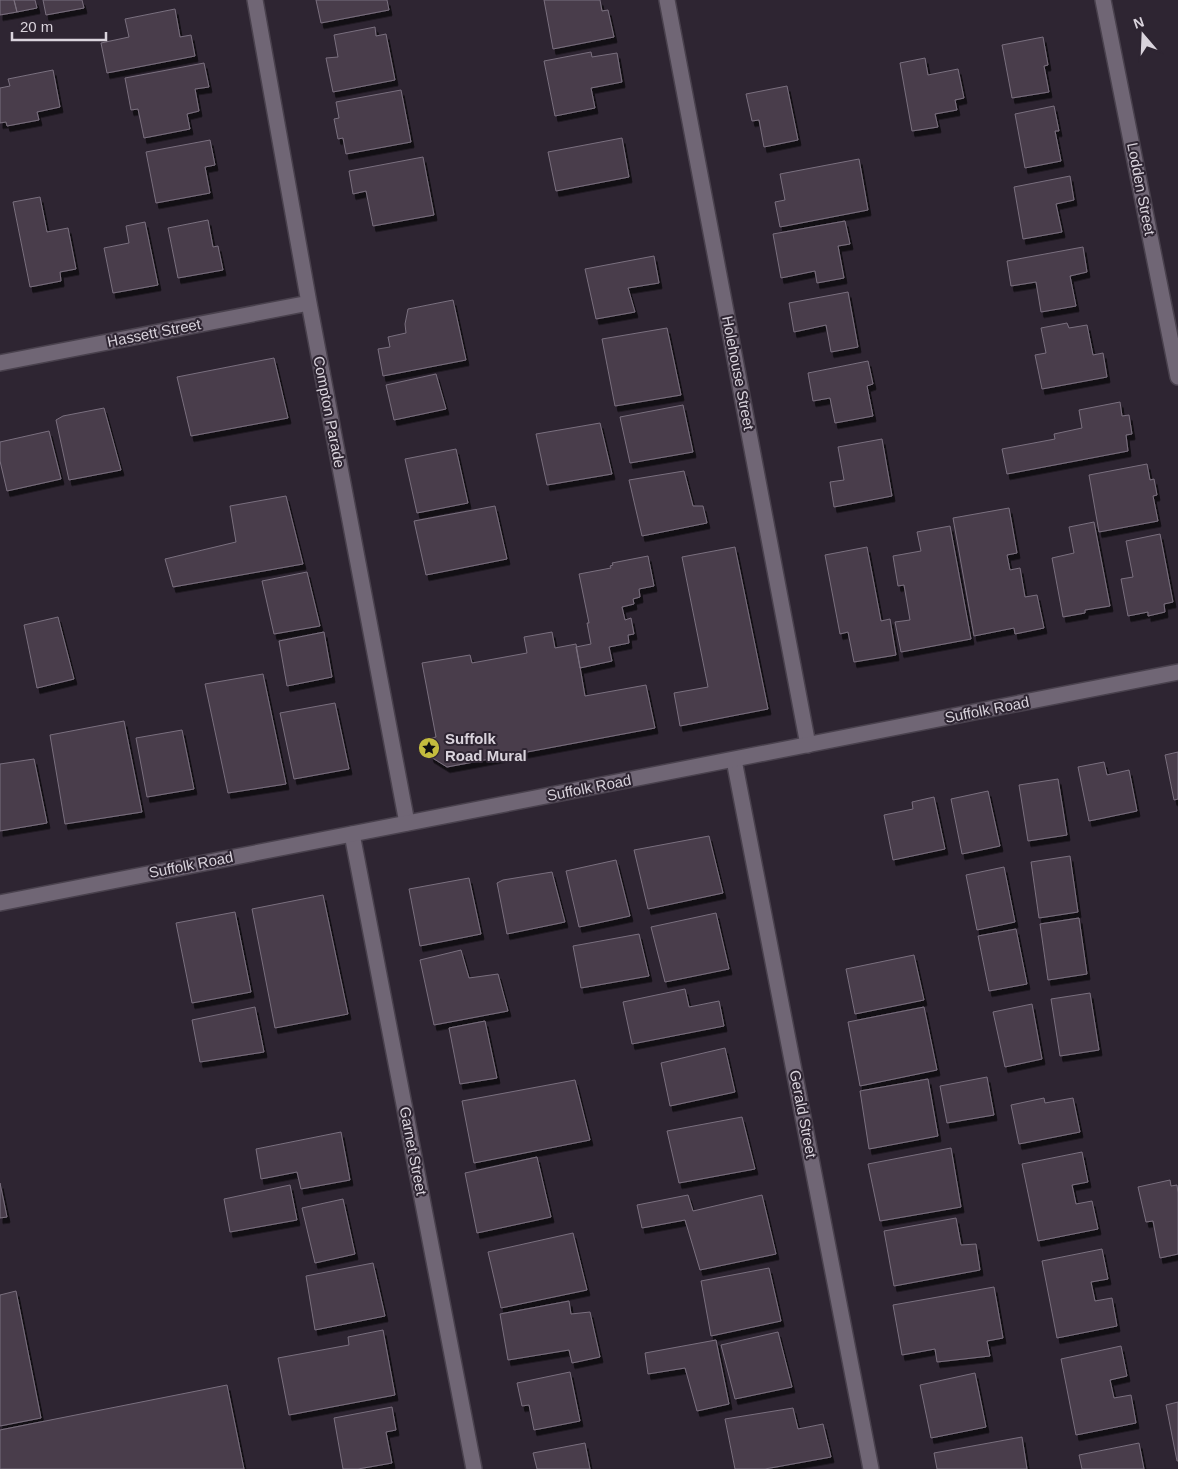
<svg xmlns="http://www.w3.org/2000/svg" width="1178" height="1469" font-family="Helvetica,sans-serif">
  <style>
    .building { fill: #483e4c; stroke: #7a6f7e; filter: url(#shadow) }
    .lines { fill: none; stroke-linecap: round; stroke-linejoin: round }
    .street-casing { stroke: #49414d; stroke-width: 18 }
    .secondary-casing { stroke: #49414d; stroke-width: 18 }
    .street { stroke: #706675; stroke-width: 15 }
    .secondary { stroke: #706675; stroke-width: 15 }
    .labels { text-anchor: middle; stroke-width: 4; stroke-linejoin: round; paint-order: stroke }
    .street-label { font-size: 15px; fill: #dad4dd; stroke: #2e2532 }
    .poi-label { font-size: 15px; font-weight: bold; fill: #dad4dd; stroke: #2e2532; text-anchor: start }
  </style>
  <defs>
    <filter id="shadow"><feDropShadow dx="3" dy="5.5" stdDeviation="0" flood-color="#0009"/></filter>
  </defs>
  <rect width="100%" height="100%" fill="#2e2532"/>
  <!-- building -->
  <path class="building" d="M0 0H14L17 12 0 15Z
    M14 0H35L37 8 17 12Z
    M43 0H82L84 8 46 15Z
    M316 0H387L389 10 321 23Z
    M544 0H600L602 11 608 10 614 37 553 49Z
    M175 9 180 37 191 35 195 56 107 73 101 43 129 37 125 19Z
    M375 27 376 36 386 34 395 80 333 92 326 58 338 57 334 35Z
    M1043 37 1048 65 1044 66 1049 92 1012 98 1002 45Z
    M591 52 592 57 617 53 622 82 591 88 595 108 555 116 544 61Z
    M925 58 928 75 958 69 964 98 955 100 957 110 935 114 938 127 912 131 900 63Z
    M204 63 209 87 195 89 199 111 187 114 190 129 144 138 138 109 131 110 125 78Z
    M53 70 60 107 37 112 39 120 7 126 6 122 0 123V88L10 86 8 79Z
    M787 86 798 140 764 147 759 120 752 121 746 94Z
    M401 90 411 142 346 154 343 138 338 139 334 119 339 118 336 102Z
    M1054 106 1059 131H1055L1061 161 1025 168 1015 114Z
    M622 138 629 177 556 191 548 152Z
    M210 140 215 165 205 167 210 193 156 203 146 152Z
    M423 157 434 215 373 226 366 191 353 194 349 171Z
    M859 159 868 210 780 227 775 202 785 200 780 174Z
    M1070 176 1074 200 1056 204 1062 232 1023 239 1014 187Z
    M40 197 47 232 68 228 76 269 60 272 61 281 30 287 13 202Z
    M208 220 213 247 218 246 223 270 178 278 168 228Z
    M845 221 850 244 838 246 844 278 817 283 815 271 781 278 773 234Z
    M145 222 158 285 113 293 104 248 129 243 126 226Z
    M1083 247 1087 272 1070 276 1076 306 1041 312 1036 282 1011 286 1007 261Z
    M654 256 659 283 628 288 635 312 596 319 585 269Z
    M848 292 858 347 831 352 826 325 794 332 789 303Z
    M453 300 466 360 383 376 378 349 390 347 388 337 406 333 405 324 408 309Z
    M1067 323 1069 328 1087 325 1093 355 1103 353 1107 377 1042 389 1035 355 1046 353 1041 328Z
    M667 328 681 395 615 406 602 339Z
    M274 358 288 418 191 436 177 377Z
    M868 361 873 384 867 386 873 416 835 423 830 398 813 401 808 373Z
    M436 374 446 409 394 420 386 385Z
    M1120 402 1122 416 1129 415 1132 434 1126 435 1128 451 1007 474 1002 449 1055 439 1054 434 1082 428 1079 410Z
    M683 405 693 452 630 463 620 417Z
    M104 408 121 470 69 480 56 420 63 416Z
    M600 423 612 474 547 485 536 434Z
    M49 431 61 479 7 491 0 461V442Z
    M882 439 892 496 834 507 830 482 844 480 838 447Z
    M456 449 468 503 417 513 405 459Z
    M1147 464 1150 480 1154 479 1157 495 1153 496 1158 521 1099 532 1089 475Z
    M684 471 693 506H703L707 523 642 536 629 480Z
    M286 496 303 564 173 587 165 559 236 542 230 506Z
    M495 506 507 559 426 575 414 521Z
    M1009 508 1017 553 1007 555 1010 570 1020 568 1025 597 1037 595 1044 628 1015 634 1014 628 974 636 953 518Z
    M1094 522 1110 606 1085 610V613L1063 617 1052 558 1074 553 1069 527Z
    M950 526 971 639 901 652 895 622 910 620 904 585 898 586 893 556 921 551 917 532Z
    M1160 534 1173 602 1164 604 1165 612 1148 616V612L1128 616 1121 579 1133 577 1126 541Z
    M735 547 768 709 680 726 674 693 708 687 682 557Z
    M867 547 881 621 890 619 896 655 854 662 848 632 840 634 825 555Z
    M648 556 654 586 639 589 640 597 633 599 634 604 622 607 625 620 631 618 634 634 628 635 629 643 609 647 612 661 580 668 576 647 591 644 587 623H589L579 574 611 568 610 566 613 565 612 563Z
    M307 572 320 626 274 634 262 581Z
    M58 617 74 679 37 688 24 625Z
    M324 632 332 677 287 686 279 641Z
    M552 632 555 648 576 644 585 696 646 685 655 728 447 767 431 757 427 739 436 737 422 663 470 655 472 663 527 653 524 637Z
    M263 674 286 784 228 793 205 684Z
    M335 703 349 769 294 779 280 713Z
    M124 721 142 812 65 824 50 735Z
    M182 730 194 789 147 797 136 738Z
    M1178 752V799L1174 800 1165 755Z
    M34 759 47 823 0 831V764Z
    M1104 762 1107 775 1129 770 1137 811 1089 821 1078 767Z
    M1058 779 1067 835 1028 841 1019 785Z
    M988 791 1000 846 962 854 951 799Z
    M934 797 945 849 893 860 884 815 913 809 912 802Z
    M709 836 723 893 648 909 634 850Z
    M1070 856 1078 912 1039 918 1031 862Z
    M616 860 630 916 579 927 566 871Z
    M1004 867 1015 922 977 930 966 875Z
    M552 872 565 922 507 934 497 883 503 880Z
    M469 878 481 934 420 946 409 889Z
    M323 895 348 1014 275 1028 252 909Z
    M235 912 251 992 192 1003 176 923Z
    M716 913 729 969 665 982 651 927Z
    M1079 918 1087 974 1048 980 1040 924Z
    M1016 929 1027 984 989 991 978 936Z
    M639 934 649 976 581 988 573 946Z
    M461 950 469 978 498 974 508 1011 434 1025 420 960Z
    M914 955 924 1000 855 1014 846 969Z
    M685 989 689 1007 719 1001 724 1026 632 1044 623 1002Z
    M1090 993 1099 1050 1060 1056 1051 999Z
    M1032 1004 1042 1059 1005 1067 993 1012Z
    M255 1007 264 1052 200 1062 192 1020Z
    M924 1007 937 1070 860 1086 848 1022Z
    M485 1021 497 1078 460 1084 449 1028Z
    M725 1048 735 1092 670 1106 661 1063Z
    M987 1077 994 1115 947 1123 940 1086Z
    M928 1079 938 1136 869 1149 860 1091Z
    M575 1080 590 1140 474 1163 462 1101Z
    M1044 1098 1045 1103 1073 1098 1080 1132 1019 1144 1011 1105Z
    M742 1117 755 1169 679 1183 667 1131Z
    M341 1132 350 1180 301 1189 297 1172 261 1179 256 1149Z
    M951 1148 961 1207 880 1221 868 1164Z
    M1082 1152 1088 1182 1072 1185 1076 1204 1092 1201 1098 1229 1038 1241 1022 1164Z
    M537 1157 551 1217 477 1233 465 1173Z
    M1170 1180 1171 1186 1177 1185 1178 1193V1254L1160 1258 1153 1221 1146 1222 1138 1187Z
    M0 1183 7 1217 0 1218Z
    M290 1185 297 1220 230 1232 224 1199Z
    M688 1195 693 1211 762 1195 776 1254 700 1270 685 1220 642 1228 637 1205Z
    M343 1199 355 1254 315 1263 302 1208Z
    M956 1218 961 1245 976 1244 980 1270 894 1286 884 1231Z
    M573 1233 587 1290 501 1308 488 1252Z
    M1102 1249 1108 1279 1091 1282 1095 1301 1112 1298 1117 1326 1057 1338 1042 1261Z
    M373 1263 385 1316 315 1330 306 1276Z
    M769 1268 781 1321 711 1336 701 1281Z
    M994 1287 1003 1338 987 1341 990 1356 937 1362 935 1349 902 1355 893 1305Z
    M16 1291 41 1418 0 1426V1295Z
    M569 1301 571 1314 590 1312 600 1357 572 1363 569 1350 508 1360 500 1314Z
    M383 1330 395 1395 289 1415 278 1358 349 1345 348 1337Z
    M778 1332 792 1387 735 1399 721 1345Z
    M716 1340 729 1404 697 1411 685 1368 648 1374 645 1353Z
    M1121 1346 1127 1376 1110 1380 1114 1398 1131 1395 1136 1423 1076 1435 1061 1359Z
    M570 1372 580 1421 534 1430 529 1405 522 1406 517 1383Z
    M975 1373 986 1427 931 1438 920 1385Z
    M227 1385 244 1469H0V1430Z
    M1178 1402V1461H1177L1166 1405Z
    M392 1407 396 1430 386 1432 392 1463 358 1469H343L334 1418Z
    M793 1408 798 1429 823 1424 831 1457 765 1469H735L725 1419Z
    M1022 1437 1027 1469H937L934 1453Z
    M585 1443 590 1469H537L533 1453Z
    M1139 1443 1144 1469H1082L1079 1455Z"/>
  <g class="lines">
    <!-- street casing -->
    <g class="street-casing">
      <path id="street" d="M255 0 309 303 407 823
        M667 0 808 745
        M1103 0 1178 377
        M0 363 309 303
        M734 760 871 1469
        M352 834 474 1469"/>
    </g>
    <!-- secondary casing -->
    <g class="secondary-casing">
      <path id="secondary" d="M0 903 1178 672"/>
    </g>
    <!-- street -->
    <use href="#street" class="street"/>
    <!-- secondary -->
    <use href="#secondary" class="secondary"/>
  </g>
  <!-- icons -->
  <defs>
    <g id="sight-disc" transform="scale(1.125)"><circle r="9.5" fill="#c4bc3e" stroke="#2e2532"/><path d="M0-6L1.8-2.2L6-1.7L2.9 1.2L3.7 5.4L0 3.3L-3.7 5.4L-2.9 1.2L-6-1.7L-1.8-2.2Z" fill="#111"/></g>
  </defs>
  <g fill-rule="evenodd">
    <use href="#sight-disc" x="429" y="748"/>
  </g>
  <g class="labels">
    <!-- street labels -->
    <g class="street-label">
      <text transform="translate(1141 189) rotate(79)" y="5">Lodden Street</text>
      <text transform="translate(154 333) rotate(-11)" y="5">Hassett Street</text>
      <text transform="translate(738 373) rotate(79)" y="5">Holehouse Street</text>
      <text transform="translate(329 412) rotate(79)" y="5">Compton Parade</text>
      <text transform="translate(987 710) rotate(-11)" y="5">Suffolk Road</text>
      <text transform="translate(589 788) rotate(-11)" y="5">Suffolk Road</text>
      <text transform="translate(191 865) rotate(-11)" y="5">Suffolk Road</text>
      <text transform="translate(803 1114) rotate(79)" y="5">Gerald Street</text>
      <text transform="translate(413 1151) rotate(79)" y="5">Garnet Street</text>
    </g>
    <!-- poi labels -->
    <g class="poi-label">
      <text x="445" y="744">Suffolk<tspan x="445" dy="17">Road Mural</tspan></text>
    </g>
  </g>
  <!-- north arrow -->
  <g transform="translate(1143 35) rotate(341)" stroke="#2e2532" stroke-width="4" paint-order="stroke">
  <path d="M0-4L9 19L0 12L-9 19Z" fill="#dad4dd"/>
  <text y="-8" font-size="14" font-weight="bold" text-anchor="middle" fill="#dad4dd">N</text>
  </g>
  <!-- scale -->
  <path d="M12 32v8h94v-8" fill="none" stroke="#dad4dd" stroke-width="2.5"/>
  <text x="20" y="32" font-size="15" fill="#dad4dd" stroke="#2e2532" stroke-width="4" paint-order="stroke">20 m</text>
</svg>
